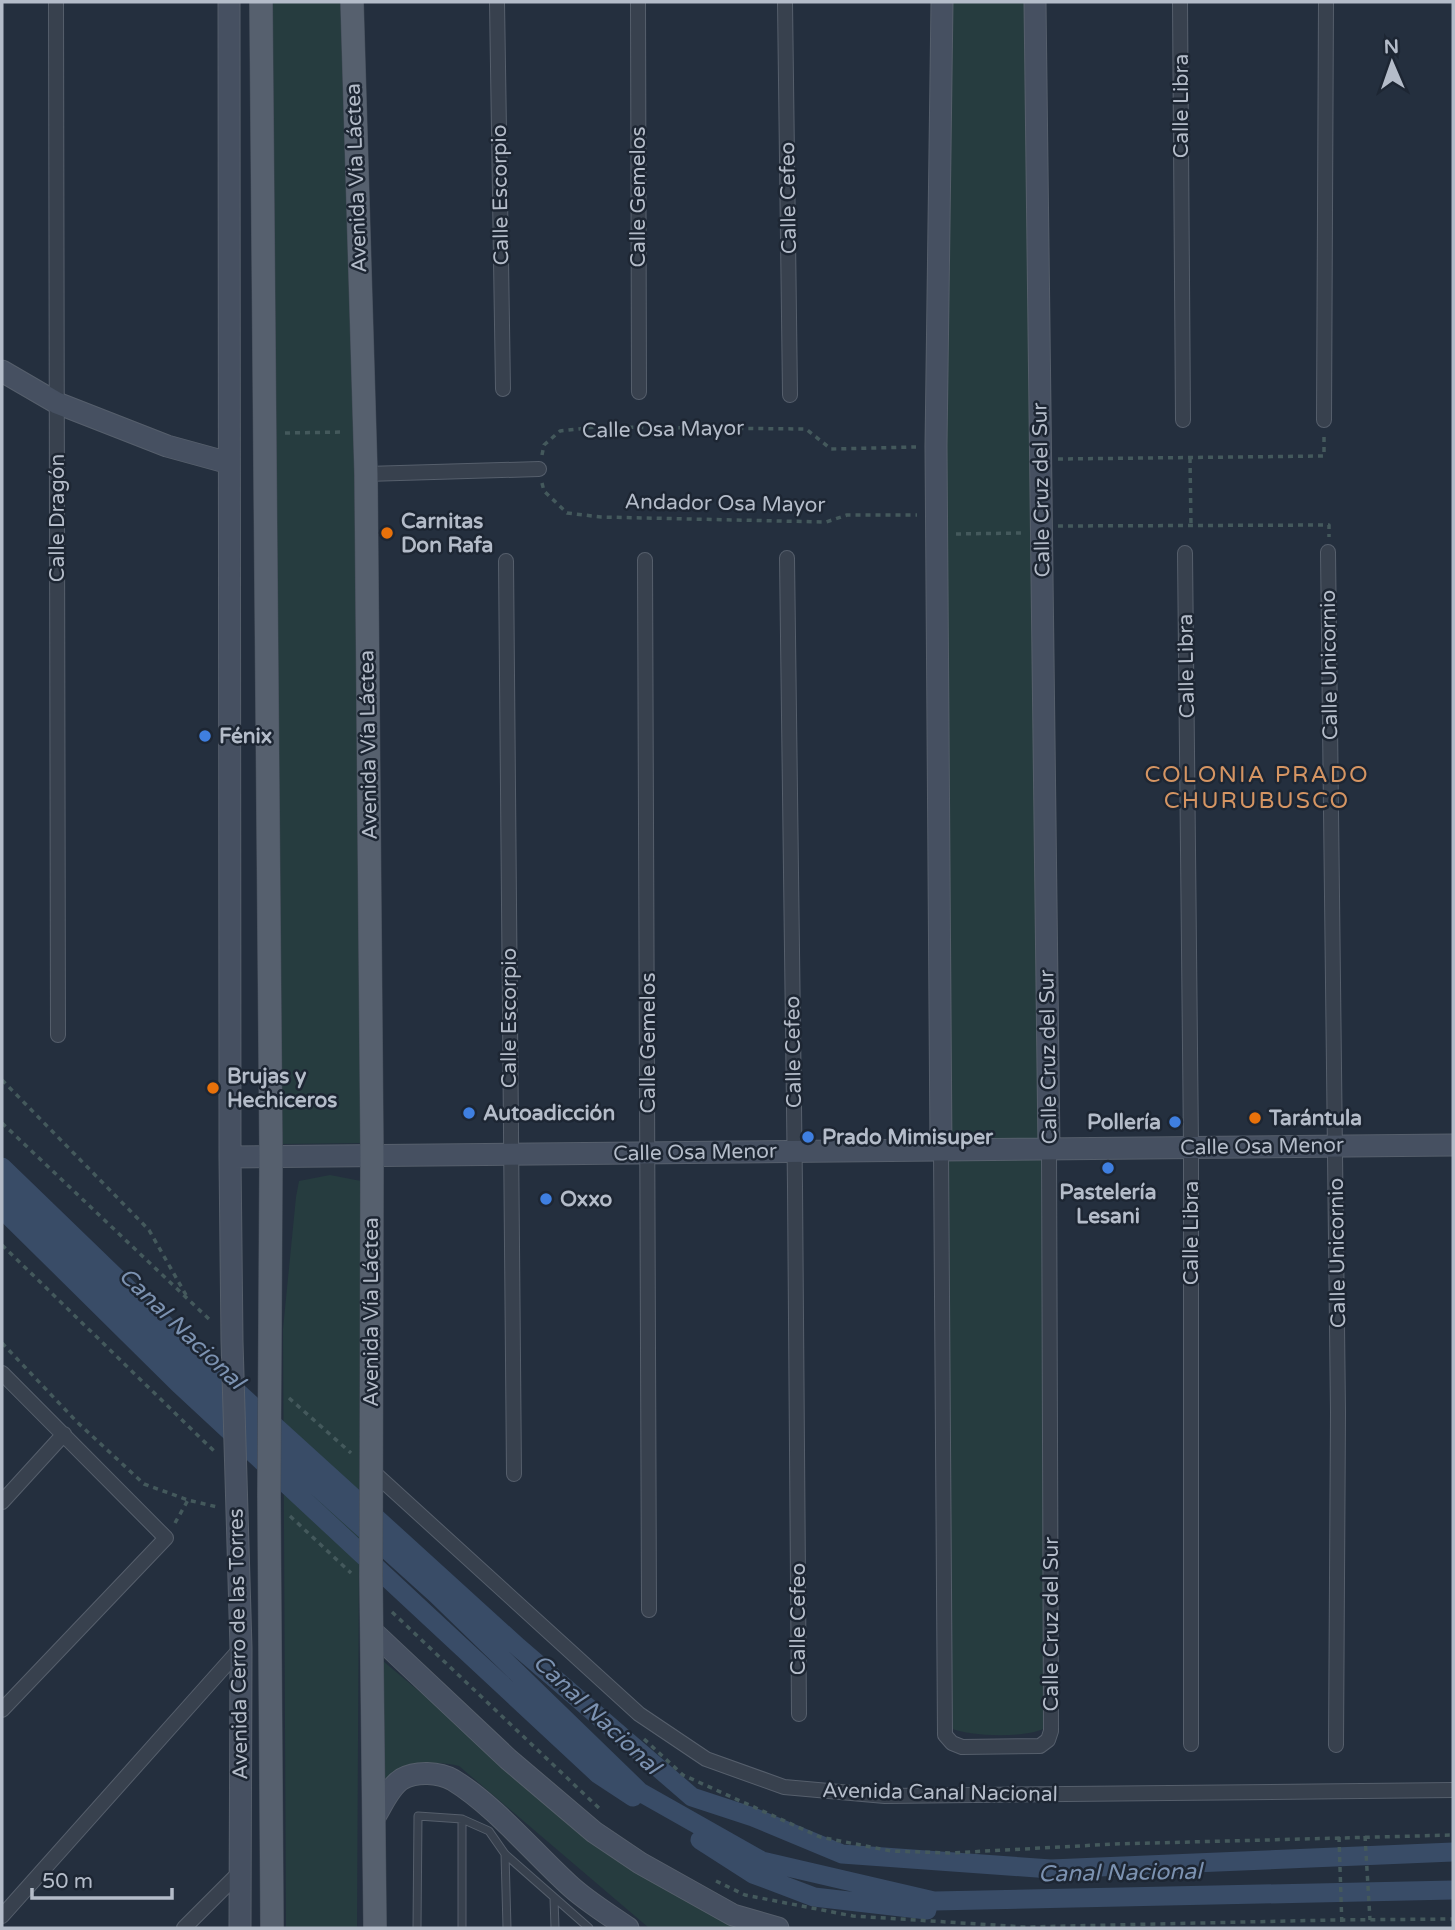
<svg xmlns="http://www.w3.org/2000/svg" width="1455" height="1930" font-family="'Varela Round',sans-serif">
  <style>
    .green { fill: #263c3f }
    .lines { fill: none; stroke-linecap: round; stroke-linejoin: round }
    .canal { stroke: #394c67; stroke-width: 19 }
    .lane-casing { stroke: #565f6c; stroke-width: 9 }
    .street-casing { stroke: #565f6c; stroke-width: 16 }
    .secondary-casing { stroke: #565f6c; stroke-width: 23 }
    .primary-casing { stroke: #414a57; stroke-width: 24 }
    .path { stroke: #44595c; stroke-width: 3.5; stroke-dasharray: 5 5; stroke-linecap: butt }
    .lane { stroke: #38414e; stroke-width: 7 }
    .street { stroke: #38414e; stroke-width: 14 }
    .secondary { stroke: #465061; stroke-width: 21 }
    .primary { stroke: #56606e; stroke-width: 23 }
    .food-dot { fill: #e8710a; stroke: #1d2633; stroke-width: 2.5 }
    .shop-dot { fill: #3f7fe0; stroke: #1d2633; stroke-width: 2.5 }
    .labels { text-anchor: middle; stroke-width: 5; stroke-linejoin: round; paint-order: stroke }
    .street-label { font-size: 21px; fill: #b4bcc9; stroke: #1d2633 }
    .poi-label { font-size: 21px; font-weight: bold; fill: #b4bcc9; stroke: #1d2633; text-anchor: start }
    .neighbourhood-label { font-size: 23px; letter-spacing: 2px; fill: #d59563; stroke: #1d2633 }
    .water-label { font-size: 23px; font-style: italic; fill: #7c92b1; stroke: #1d2633 }
  </style>
  <rect width="100%" height="100%" fill="#242f3e"/>
  <!-- green -->
  <path class="green" d="M272 2H348L368 1143 282 1144Z
    M948 2H1029L1038 534 1045 1728C1029 1738 968 1737 951 1728L943 1123Z
    M330 1175 361 1181 357 1928H286L283 1329 296 1197 299 1181Z
    M383 1661 603 1845 761 1928H649L459 1766C426 1759 412 1765 383 1781Z"/>
  <g class="lines">
    <!-- canal -->
    <path class="canal" d="M2 1167 188 1347 518 1647 692 1797 753 1817 842 1854 1051 1869 1453 1852
      M2 1186 217 1396 436 1594 640 1792 762 1861 934 1901 1453 1890
      M2 1209 178 1383 598 1774 633 1797
      M700 1840 753 1874 814 1897 927 1910"/>
    <!-- lane casing -->
    <g class="lane-casing">
      <path id="lane" d="M462 1819V1928
        M505 1854 507 1928
        M554 1898 555 1928
        M417 1928 418 1816 462 1819 489 1831 505 1854 589 1928"/>
    </g>
    <!-- street casing -->
    <g class="street-casing">
      <path id="street" d="M56 2 58 1035
        M497 2 503 389
        M638 2 639 392
        M785 2 790 395
        M1180 2 1183 420
        M1324 420 1326 2
        M366 474 539 469
        M1328 552 1338 1412 1336 1745
        M1185 553 1191 1147V1744
        M787 558 795 1186 799 1714
        M645 560 649 1610
        M506 561 514 1474
        M941 1150 945 1735 952 1743 962 1747 1040 1746 1048 1740 1051 1731 1049 1149
        M2 1373 166 1538 2 1710
        M371 1470 639 1714 706 1759 784 1787 885 1796 1453 1790
        M2 1502 64 1434
        M2 1916 241 1648
        M184 1928 239 1873"/>
    </g>
    <!-- secondary casing -->
    <g class="secondary-casing">
      <path id="secondary" d="M229 2 230 1157 232 1341 241 1648 240 1928
        M1035 2 1049 1149
        M2 371 57 403 167 446 229 463
        M941 1150 936 446 942 2
        M230 1157 1453 1145
        M372 1631 508 1759 594 1832 640 1863 733 1915 778 1928
        M374 1818C382 1806 389 1787 402 1779 416 1771 439 1772 453 1780 494 1805 533 1852 568 1884 586 1901 608 1914 628 1928"/>
    </g>
    <!-- primary casing -->
    <g class="primary-casing">
      <path id="primary" d="M261 2 271 1157 269 1496 272 1928
        M352 2 366 474 372 1156 371 1577 375 1928"/>
    </g>
    <!-- path -->
    <path class="path" d="M285 433 344 432
      M542 455 544 445 560 431 596 427 806 429 831 449 916 447
      M1190 458 1191 526
      M1058 459 1324 456V436
      M542 483 544 491 567 513 601 517 826 522 847 515H917
      M1058 526 1329 525V537
      M956 534 1022 533
      M2 1080 149 1230 186 1295
      M2 1123 211 1321
      M2 1245 215 1452
      M2 1343 77 1422 144 1484 188 1500 217 1507
      M289 1398 351 1453
      M290 1516 351 1573
      M175 1523 188 1500
      M392 1612 602 1811
      M644 1739 683 1775 820 1837 891 1851 950 1853 1115 1844 1453 1835
      M1365 1836 1370 1920
      M1339 1837 1342 1928
      M716 1881 745 1895 853 1916 1025 1927 1332 1920 1453 1919"/>
    <!-- lane -->
    <use href="#lane" class="lane"/>
    <!-- street -->
    <use href="#street" class="street"/>
    <!-- secondary -->
    <use href="#secondary" class="secondary"/>
    <!-- primary -->
    <use href="#primary" class="primary"/>
  </g>
  <!-- markers -->
  <g class="food-dot">
    <circle cx="387" cy="533" r="7"/>
    <circle cx="213" cy="1088" r="7"/>
    <circle cx="1255" cy="1118" r="7"/>
  </g>
  <g class="shop-dot">
    <circle cx="205" cy="736" r="7"/>
    <circle cx="469" cy="1113" r="7"/>
    <circle cx="1175" cy="1122" r="7"/>
    <circle cx="808" cy="1137" r="7"/>
    <circle cx="1108" cy="1168" r="7"/>
    <circle cx="546" cy="1199" r="7"/>
  </g>
  <g class="labels">
    <!-- street labels -->
    <g class="street-label">
      <text transform="translate(1181 106) rotate(-90)" y="7">Calle Libra</text>
      <text transform="translate(356 178) rotate(-92)" y="7">Avenida Vía Láctea</text>
      <text transform="translate(500 195) rotate(-91)" y="7">Calle Escorpio</text>
      <text transform="translate(638 197) rotate(-90)" y="7">Calle Gemelos</text>
      <text transform="translate(788 198) rotate(-91)" y="7">Calle Cefeo</text>
      <text transform="translate(663 429) rotate(-1)" y="7">Calle Osa Mayor</text>
      <text transform="translate(1041 490) rotate(-91)" y="7">Calle Cruz del Sur</text>
      <text transform="translate(725 503) rotate(1)" y="7">Andador Osa Mayor</text>
      <text transform="translate(57 518) rotate(-90)" y="7">Calle Dragón</text>
      <text transform="translate(1329 665) rotate(-91)" y="7">Calle Unicornio</text>
      <text transform="translate(1186 666) rotate(-91)" y="7">Calle Libra</text>
      <text transform="translate(368 745) rotate(-91)" y="7">Avenida Vía Láctea</text>
      <text transform="translate(509 1018) rotate(-90)" y="7">Calle Escorpio</text>
      <text transform="translate(648 1043) rotate(-90)" y="7">Calle Gemelos</text>
      <text transform="translate(793 1052) rotate(-91)" y="7">Calle Cefeo</text>
      <text transform="translate(1048 1057) rotate(-91)" y="7">Calle Cruz del Sur</text>
      <text transform="translate(1262 1146) rotate(-1)" y="7">Calle Osa Menor</text>
      <text transform="translate(695 1152) rotate(-1)" y="7">Calle Osa Menor</text>
      <text transform="translate(1191 1233) rotate(-90)" y="7">Calle Libra</text>
      <text transform="translate(1337 1253) rotate(-91)" y="7">Calle Unicornio</text>
      <text transform="translate(371 1312) rotate(-90)" y="7">Avenida Vía Láctea</text>
      <text transform="translate(798 1619) rotate(-90)" y="7">Calle Cefeo</text>
      <text transform="translate(1051 1624) rotate(-90)" y="7">Calle Cruz del Sur</text>
      <text transform="translate(238 1644) rotate(-91)" y="7">Avenida Cerro de las Torres</text>
      <text transform="translate(940 1792) rotate(1)" y="7">Avenida Canal Nacional</text>
    </g>
    <!-- poi labels -->
    <g class="poi-label">
      <text x="401" y="528">Carnitas<tspan x="401" dy="24">Don Rafa</tspan></text>
      <text x="219" y="743">Fénix</text>
      <text x="227" y="1083">Brujas y<tspan x="227" dy="24">Hechiceros</tspan></text>
      <text x="483" y="1120">Autoadicción</text>
      <text x="1269" y="1125">Tarántula</text>
      <text x="1161" y="1129" text-anchor="end">Pollería</text>
      <text x="822" y="1144">Prado Mimisuper</text>
      <text x="1108" y="1199" text-anchor="middle">Pastelería<tspan x="1108" dy="24">Lesani</tspan></text>
      <text x="560" y="1206">Oxxo</text>
    </g>
    <!-- neighbourhood labels -->
    <g class="neighbourhood-label">
      <text x="1257" y="782">COLONIA PRADO<tspan x="1257" dy="26">CHURUBUSCO</tspan></text>
    </g>
    <!-- water labels -->
    <g class="water-label">
      <text transform="translate(182 1328) rotate(44)" y="8">Canal Nacional</text>
      <text transform="translate(597 1714) rotate(43)" y="8">Canal Nacional</text>
      <text transform="translate(1120 1872) rotate(-1)" y="8">Canal Nacional</text>
    </g>
  </g>
  <!-- border -->
  <rect width="1455" height="1930" fill="none" stroke="#b4bcc9" stroke-width="7"/>
  <!-- north arrow -->
  <g transform="translate(1392 63) rotate(358)" stroke="#1d2633" stroke-width="5" paint-order="stroke">
  <path d="M0-5L12 26L0 18L-12 26Z" fill="#b4bcc9"/>
  <text y="-10" font-size="19" font-weight="bold" text-anchor="middle" fill="#b4bcc9">N</text>
  </g>
  <!-- scale -->
  <path d="M32 1888v10h140v-10" fill="none" stroke="#b4bcc9" stroke-width="3.5"/>
  <text x="42" y="1888" font-size="21" fill="#b4bcc9" stroke="#1d2633" stroke-width="5" paint-order="stroke">50 m</text>
</svg>
